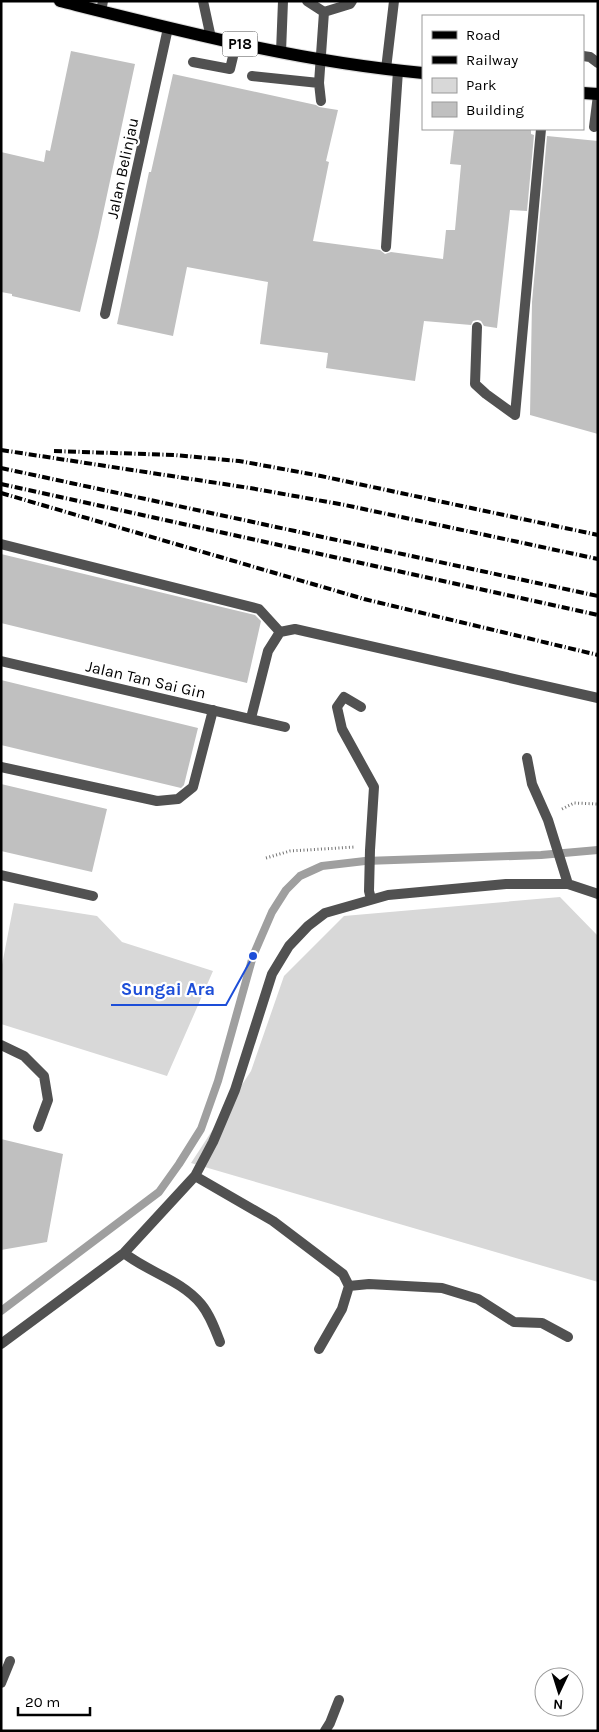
<svg xmlns="http://www.w3.org/2000/svg" width="599" height="1732" font-family="Karla,sans-serif">
  <style>
    .green { fill: #d8d8d8 }
    .lines { fill: none; stroke-linecap: round; stroke-linejoin: round }
    .stream { stroke: #9f9f9f; stroke-width: 8 }
    .building { fill: #c0c0c0 }
    .primary-casing { stroke: #dbdbdb; stroke-width: 14 }
    .path { stroke: #737373; stroke-width: 3; stroke-dasharray: 1 2.5; stroke-linecap: butt }
    .service { stroke: #515151; stroke-width: 10 }
    .minor { stroke: #515151; stroke-width: 10 }
    .primary { stroke: #000; stroke-width: 12 }
    .rail { stroke: #000; stroke-width: 4; stroke-dasharray: 8 2.5 1 2.5; stroke-linecap: butt }
    .labels { text-anchor: middle; stroke-width: 4.5; stroke-linejoin: round; paint-order: stroke }
    .shield { fill: #fff; stroke: #4c4c4c; stroke-width: 1 }
    .shield-label { font-size: 15px; font-weight: bold; fill: #000 }
    .street-label { font-size: 16px; fill: #000; stroke: #fff }
    .leader { fill: none; stroke: #1d4ed8; stroke-width: 2 }
    .callout-dot { fill: #1d4ed8; stroke: #fff; stroke-width: 2 }
    .callout-label { font-size: 18px; text-anchor: middle; font-weight: bold; fill: #1d4ed8; stroke: #fff; stroke-width: 4.5; stroke-linejoin: round; paint-order: stroke }
  </style>
  <rect width="100%" height="100%" fill="#fff"/>
  <!-- green -->
  <path class="green" d="M560 897 598 936V1282L191 1163 251 1071 284 976 344 916Z
    M14 903 97 916 122 942 213 971 167 1076 1 1024V970Z"/>
  <g class="lines">
    <!-- stream -->
    <path class="stream" d="M1 1311 159 1192 179 1164 201 1129 218 1081 253 956 272 912 286 890 300 876 322 866 365 861 541 855 598 850"/>
  </g>
  <!-- building -->
  <path class="building" d="M71 51 135 64 98 237 80 312 12 296V294L1 292V152L44 162 46 150 50 151Z
    M173 74 316 105 319 107 338 110 326 161 329 162 313 241 380 250 385 254 391 252 443 259 446 230H455L461 165 450 164 454 129H531V134L534 135 527 211 510 210 497 328 484 326 481 321 478 320 473 321 471 325 424 321 415 381 326 368 328 353 260 344 268 282 187 267 173 336 117 324 149 172H151Z
    M547 136 598 141V434L530 415 532 302Z
    M1 554 255 615 261 621 247 683 1 623Z
    M1 680 198 728 184 785 181 788 1 745Z
    M1 784 107 809 92 872 1 851Z
    M1 1139 63 1154 47 1242 1 1250Z"/>
  <g class="lines">
    <!-- primary casing -->
    <g class="primary-casing">
      <path id="primary" d="M60 1C180 31 300 62 423 73
        M583 93 598 94"/>
    </g>
    <!-- path -->
    <path class="path" d="M562 809 574 803 598 804
      M266 858 290 851 355 847"/>
    <!-- service -->
    <path class="service" d="M203 1 211 38
      M307 1 324 12 350 4 352 1
      M101 11 103 1
      M281 52 283 1
      M583 56 590 57 598 63
      M193 62 230 69 236 44
      M252 76 319 83
      M321 101 319 83 324 12
      M594 127 598 95
      M386 247 398 71
      M477 327 475 384 486 394 515 415
      M515 415 541 129
      M1 544 259 609 280 632
      M1 767 157 801 178 799 193 787 213 710
      M1 1045 24 1056 44 1076 48 1100 38 1127"/>
    <!-- minor -->
    <path class="minor" d="M386 69 394 1
      M105 314 168 28
      M1 661 285 727
      M361 707 344 697 337 707 342 729 374 787 370 850 369 891 371 899
      M251 718 268 651 280 632 295 629 598 698
      M527 758 532 784 548 820 568 884
      M1 875 93 896
      M195 1176 273 1221 343 1274 349 1286 342 1309 319 1349
      M124 1253C148 1272 181 1280 201 1304 210 1315 215 1329 220 1342
      M349 1286 369 1284 442 1288 478 1299 514 1322 542 1323 568 1337
      M1 1344 124 1253 195 1176 213 1142 235 1090 272 974 289 946 308 926 325 913 388 895 506 884H568L598 894
      M1 1683 10 1661
      M325 1731 330 1723 339 1700"/>
    <!-- primary -->
    <use href="#primary" class="primary"/>
    <!-- rail -->
    <path class="rail" d="M1 450 250 488 345 505 598 559
      M54 451 174 455 239 461 316 475 598 535
      M1 468 598 596
      M1 484 598 615
      M1 493 364 599 598 655"/>
  </g>
  <g class="labels">
    <!-- shield labels -->
    <rect class="shield" x="222.5" y="31.5" width="35" height="25" rx="4"/>
    <g class="shield-label">
      <text x="240" y="49">P18</text>
    </g>
    <!-- street labels -->
    <g class="street-label">
      <text transform="translate(122 168) rotate(-78)" y="6">Jalan Belinjau</text>
      <text transform="translate(146 679) rotate(13)" y="6">Jalan Tan Sai Gin</text>
    </g>
  </g>
  <!-- callouts -->
  <path class="leader" d="M253 956L226 1005H111"/>
  <circle class="callout-dot" cx="253" cy="956" r="5"/>
  <g class="callout-label">
    <text x="168" y="995">Sungai Ara</text>
  </g>
  <!-- border -->
  <rect width="599" height="1732" fill="none" stroke="#000000" stroke-width="5"/>
  <!-- legend -->
  <rect x="422" y="15" width="162" height="115" fill="#ffffff" stroke="#999999"/>
  <rect x="432" y="31" width="25" height="8" fill="#000000" stroke="#999999"/>
  <text x="466" y="40" font-size="15" fill="#000000">Road</text>
  <rect x="432" y="56" width="25" height="8" fill="#000000" stroke="#999999"/>
  <text x="466" y="65" font-size="15" fill="#000000">Railway</text>
  <rect x="432" y="78" width="25" height="15" fill="#d8d8d8" stroke="#999999"/>
  <text x="466" y="90" font-size="15" fill="#000000">Park</text>
  <rect x="432" y="102" width="25" height="15" fill="#c0c0c0" stroke="#999999"/>
  <text x="466" y="115" font-size="15" fill="#000000">Building</text>
  <!-- north arrow -->
  <g transform="translate(559 1692) rotate(184)"><circle r="24" fill="#ffffff" stroke="#999999"/>
  <path d="M0-4L9 19L0 12L-9 19Z" fill="#000000"/>
  <text y="-8" font-size="14" font-weight="bold" text-anchor="middle" fill="#000000">N</text>
  </g>
  <!-- scale -->
  <path d="M18 1707v8h72v-8" fill="none" stroke="#000000" stroke-width="2.5"/>
  <text x="25" y="1707" font-size="15" fill="#000000" stroke="#ffffff" stroke-width="4" paint-order="stroke">20 m</text>
</svg>
